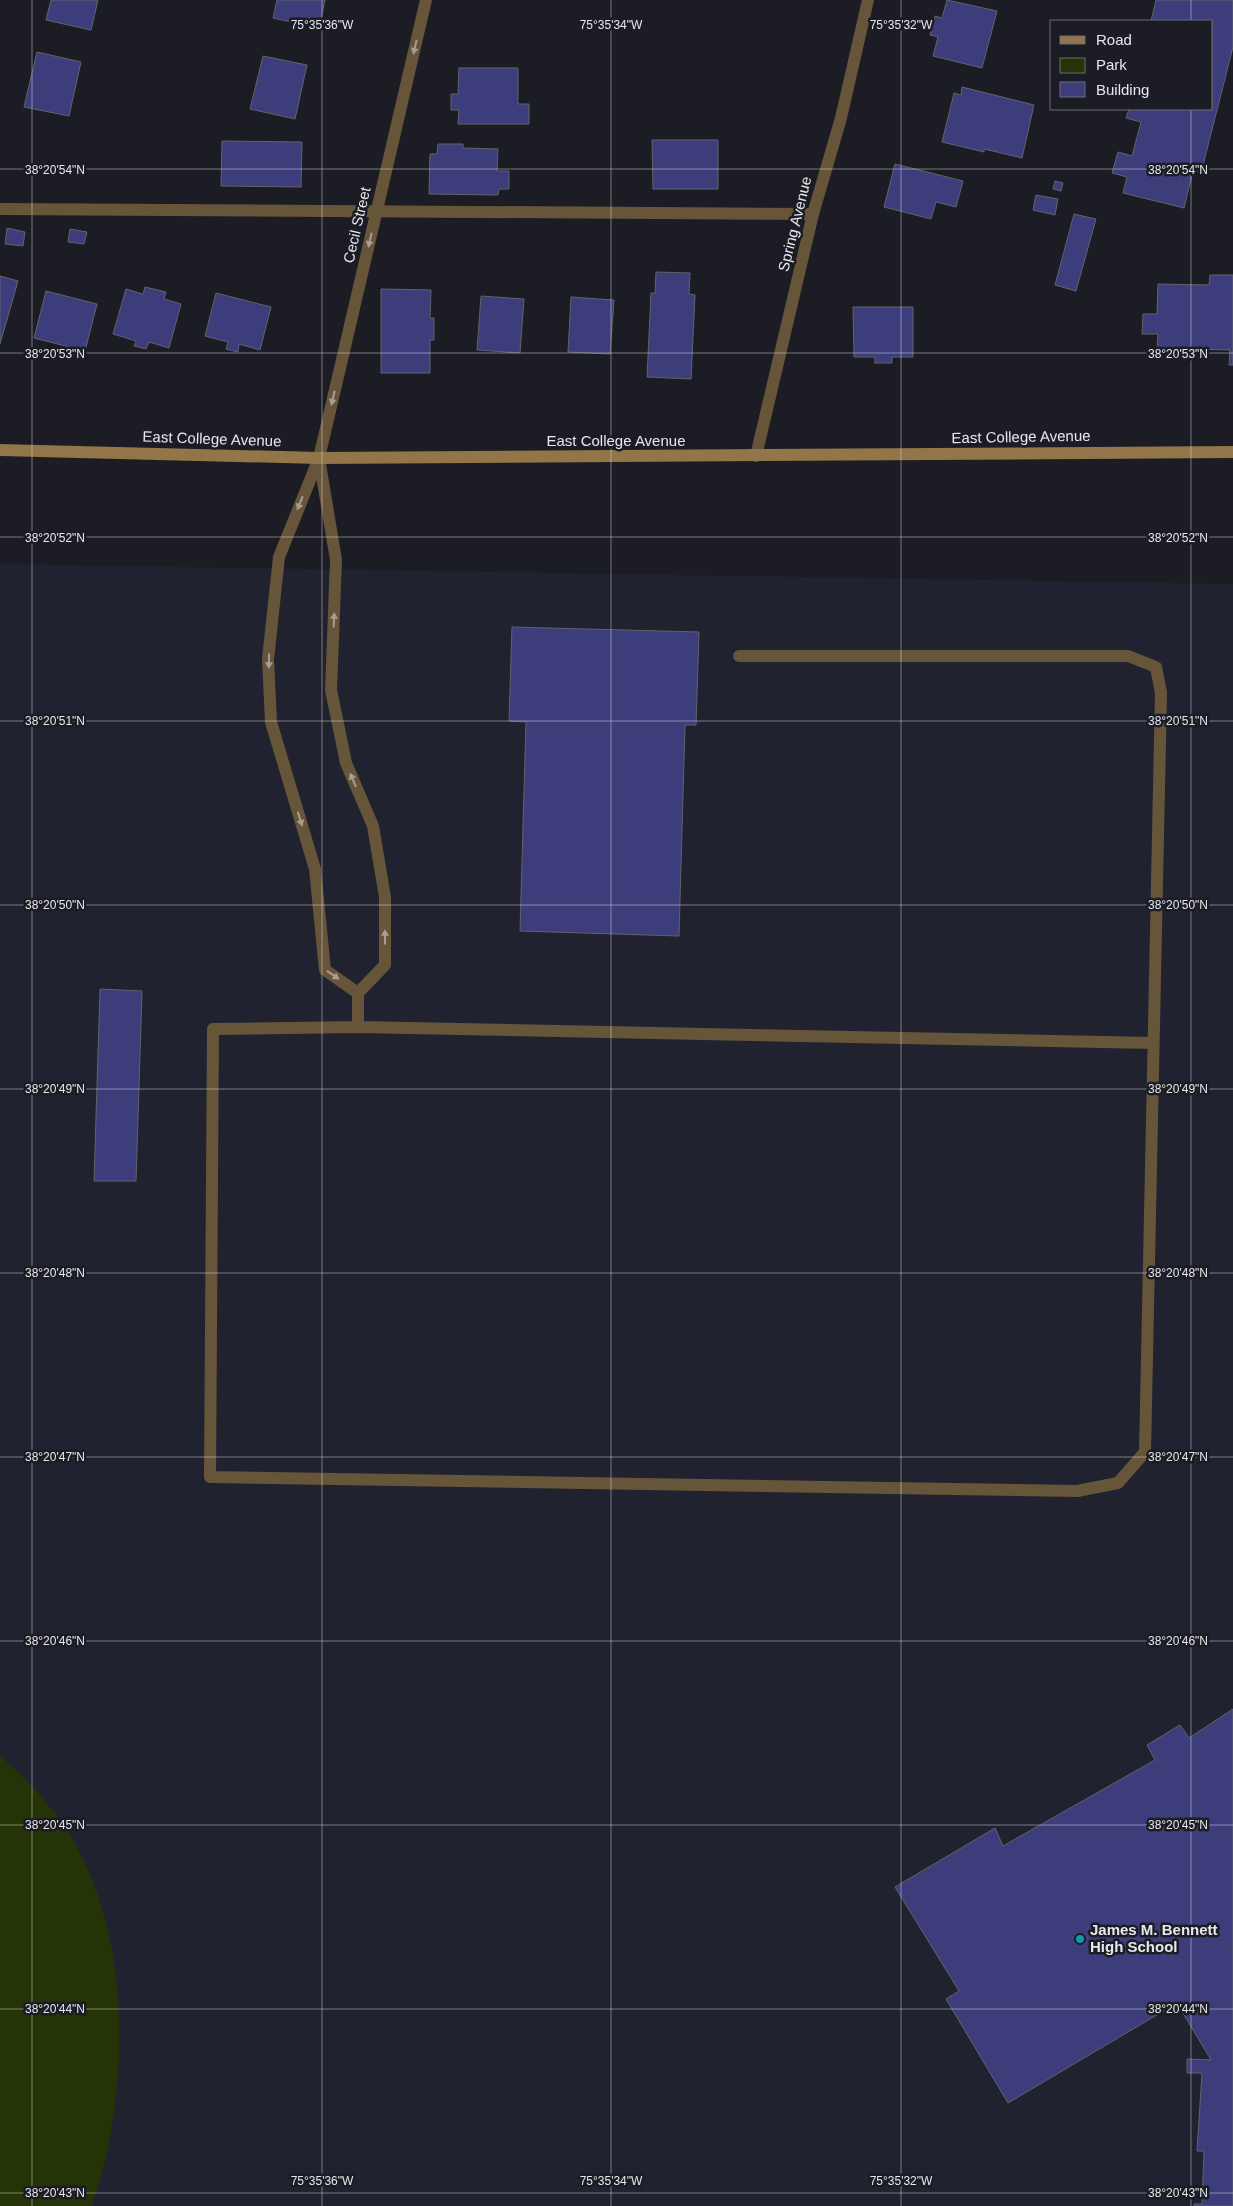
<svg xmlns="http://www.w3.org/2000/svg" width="1233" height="2206" font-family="Arial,sans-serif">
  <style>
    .built { fill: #212230 }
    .green { fill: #253407 }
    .building { fill: #3d3d7c; stroke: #61636c }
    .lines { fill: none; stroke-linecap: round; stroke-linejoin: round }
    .lane { stroke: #67553a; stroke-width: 12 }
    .street { stroke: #67553a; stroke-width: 12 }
    .secondary { stroke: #927549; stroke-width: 12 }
    .oneway { fill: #a69e94 }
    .ticks { fill: none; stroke: #e6e7ed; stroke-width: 1; stroke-opacity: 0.45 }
    .culture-dot { fill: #0f9aa8; stroke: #1c1c24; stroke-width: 2 }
    .labels { text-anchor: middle; stroke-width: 5; stroke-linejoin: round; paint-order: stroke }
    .street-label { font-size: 15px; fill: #e6e7ed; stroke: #1c1c24 }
    .poi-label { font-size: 15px; font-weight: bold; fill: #e6e7ed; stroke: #1c1c24; text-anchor: start }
    .ticks-label { font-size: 12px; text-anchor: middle; fill: #e6e7ed; stroke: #1c1c24; stroke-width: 5; stroke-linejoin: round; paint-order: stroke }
  </style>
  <rect width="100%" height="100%" fill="#1c1c24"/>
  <!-- built -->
  <path class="built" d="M0 564 1233 584V2206H0Z"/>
  <!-- green -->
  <path class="green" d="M0 1756C27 1779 51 1805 70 1835 125 1926 128 2046 108 2148 104 2167 98 2187 92 2206H0Z"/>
  <!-- building -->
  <path class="building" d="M51 0H98L91 30 46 20Z
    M277 0H325L319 28 273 18Z
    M947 0 997 11 982 68 933 56 938 37 930 35 935 16 942 18Z
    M1156 0H1233V47L1201 173 1193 171 1184 208 1123 193 1127 177 1112 173 1118 152 1132 156 1141 122 1126 118 1129 109H1212V21H1151Z
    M37 52 81 62 69 116 24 107Z
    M263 56 307 65 295 119 250 109Z
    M459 68H518V104H529V124H458L459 110H451V94H458Z
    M962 87 1034 105 1022 158 984 149V152L942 142 954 93 961 95Z
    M652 140H718V189H653Z
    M222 141 302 142 301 187 221 186Z
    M438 144H463V148L498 149 497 171H509V189H499L498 195 429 194 430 154H437Z
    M895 164 963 181 956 207 936 202 931 219 884 207Z
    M1055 181 1063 183 1061 191 1053 189Z
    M1036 195 1058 199 1055 215 1033 210Z
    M1074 214 1096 219 1076 291 1055 285Z
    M7 228 25 232 23 246 5 244Z
    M70 229 87 232 84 244 68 242Z
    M656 272 690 273 689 294 695 295 691 379 647 377 651 293H655Z
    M1210 275H1233V365H1229L1230 350 1157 348 1158 334H1142L1143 314H1157L1158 284 1209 285Z
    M0 276 18 281 0 344Z
    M145 287 166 292 164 299 181 304 169 348 149 342 146 349 134 346 136 341 113 334 126 289 143 294Z
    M381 289 431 290 430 318H434V340H430V373H381Z
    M46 291 97 304 85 351 34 338Z
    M216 293 271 307 260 350 239 344 238 352 226 349 228 342 205 336Z
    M481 296 524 299 520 353 477 350Z
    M571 297 614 300 610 354 568 352Z
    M853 307H913V357H892V363H875V357H854Z
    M512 627 699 632 696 725H685L679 936 520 931 526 722 509 721Z
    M100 989 142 991 136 1181H94Z
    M1233 1709V2206H1194V2204H1202L1204 2151H1197L1202 2073H1187V2059L1211 2060 1177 2003 1008 2103 946 1999 959 1991 895 1887 995 1828 1003 1846 1155 1760 1147 1745 1180 1725 1189 1738Z"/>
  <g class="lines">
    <!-- lane -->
    <path class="lane" d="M0 209 813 214
      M319 458 336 560 331 690 346 763 373 826 385 897V965L358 993V1027
      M319 458 279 557 268 659 271 722 315 869 325 970 358 993
      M739 656H1128L1156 667 1161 693 1145 1452 1118 1483 1077 1491 210 1477 213 1029 358 1027 1153 1043"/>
    <!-- street -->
    <path class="street" d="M756 456 813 214 841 118 868 0
      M319 458 426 0"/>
    <!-- secondary -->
    <path class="secondary" d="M0 450 319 458 1233 452"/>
  </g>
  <!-- one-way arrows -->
  <defs><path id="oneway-solid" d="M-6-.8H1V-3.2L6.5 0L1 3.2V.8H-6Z" transform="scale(1.25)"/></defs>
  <g class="oneway">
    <use href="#oneway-solid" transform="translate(415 47) rotate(103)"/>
    <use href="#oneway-solid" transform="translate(370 240) rotate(103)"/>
    <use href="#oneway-solid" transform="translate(333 398) rotate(103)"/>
    <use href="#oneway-solid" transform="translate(300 503) rotate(112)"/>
    <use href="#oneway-solid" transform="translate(334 620) rotate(-87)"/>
    <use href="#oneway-solid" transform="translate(269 661) rotate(91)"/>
    <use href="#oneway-solid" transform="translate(353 780) rotate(-113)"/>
    <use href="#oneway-solid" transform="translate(300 819) rotate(73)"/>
    <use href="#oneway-solid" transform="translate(385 937) rotate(-90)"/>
    <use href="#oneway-solid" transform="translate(333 975) rotate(34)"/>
  </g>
  <!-- ticks -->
  <path class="ticks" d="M32 0V2206M322 0V2206M611 0V2206M901 0V2206M1191 0V21M1191 109V2206M0 169H1233M0 353H1233M0 537H1233M0 721H1233M0 905H1233M0 1089H1233M0 1273H1233M0 1457H1233M0 1641H1233M0 1825H1233M0 2009H1233M0 2193H1233"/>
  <!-- markers -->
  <circle class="culture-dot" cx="1080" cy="1939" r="5"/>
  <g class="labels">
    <!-- street labels -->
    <g class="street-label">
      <text transform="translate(795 224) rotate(-76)" y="5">Spring Avenue</text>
      <text transform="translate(357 225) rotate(-77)" y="5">Cecil Street</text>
      <text transform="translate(1021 437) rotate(-1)" y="5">East College Avenue</text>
      <text transform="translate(212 439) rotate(2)" y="5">East College Avenue</text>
      <text x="616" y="446">East College Avenue</text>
    </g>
    <!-- poi labels -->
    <g class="poi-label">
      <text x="1090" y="1935">James M. Bennett<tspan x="1090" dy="17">High School</tspan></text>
    </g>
  </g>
  <g class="ticks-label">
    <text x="322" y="29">75°35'36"W</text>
    <text x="611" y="29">75°35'34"W</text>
    <text x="901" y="29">75°35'32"W</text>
    <text x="55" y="174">38°20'54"N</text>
    <text x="1178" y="174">38°20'54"N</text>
    <text x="55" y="358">38°20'53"N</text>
    <text x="1178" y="358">38°20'53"N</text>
    <text x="55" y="542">38°20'52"N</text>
    <text x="1178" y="542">38°20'52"N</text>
    <text x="55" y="725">38°20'51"N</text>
    <text x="1178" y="725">38°20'51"N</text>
    <text x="55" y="909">38°20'50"N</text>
    <text x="1178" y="909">38°20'50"N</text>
    <text x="55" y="1093">38°20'49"N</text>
    <text x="1178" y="1093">38°20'49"N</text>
    <text x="55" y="1277">38°20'48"N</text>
    <text x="1178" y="1277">38°20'48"N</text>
    <text x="55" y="1461">38°20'47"N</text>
    <text x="1178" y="1461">38°20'47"N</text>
    <text x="55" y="1645">38°20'46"N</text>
    <text x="1178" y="1645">38°20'46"N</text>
    <text x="55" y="1829">38°20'45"N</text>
    <text x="1178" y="1829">38°20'45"N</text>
    <text x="55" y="2013">38°20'44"N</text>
    <text x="1178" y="2013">38°20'44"N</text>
    <text x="322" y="2185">75°35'36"W</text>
    <text x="611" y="2185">75°35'34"W</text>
    <text x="901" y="2185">75°35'32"W</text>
    <text x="55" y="2197">38°20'43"N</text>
    <text x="1178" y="2197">38°20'43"N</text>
  </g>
  <!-- legend -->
  <rect x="1050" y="20" width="162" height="90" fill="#1c1c24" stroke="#6d6d74"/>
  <rect x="1060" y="36" width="25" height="8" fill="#927549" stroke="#6d6d74"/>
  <text x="1096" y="45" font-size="15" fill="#e6e7ed">Road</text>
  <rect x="1060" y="58" width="25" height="15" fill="#253407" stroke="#6d6d74"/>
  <text x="1096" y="70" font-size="15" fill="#e6e7ed">Park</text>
  <rect x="1060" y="82" width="25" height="15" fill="#3d3d7c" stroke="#6d6d74"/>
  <text x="1096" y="95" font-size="15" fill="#e6e7ed">Building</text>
</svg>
